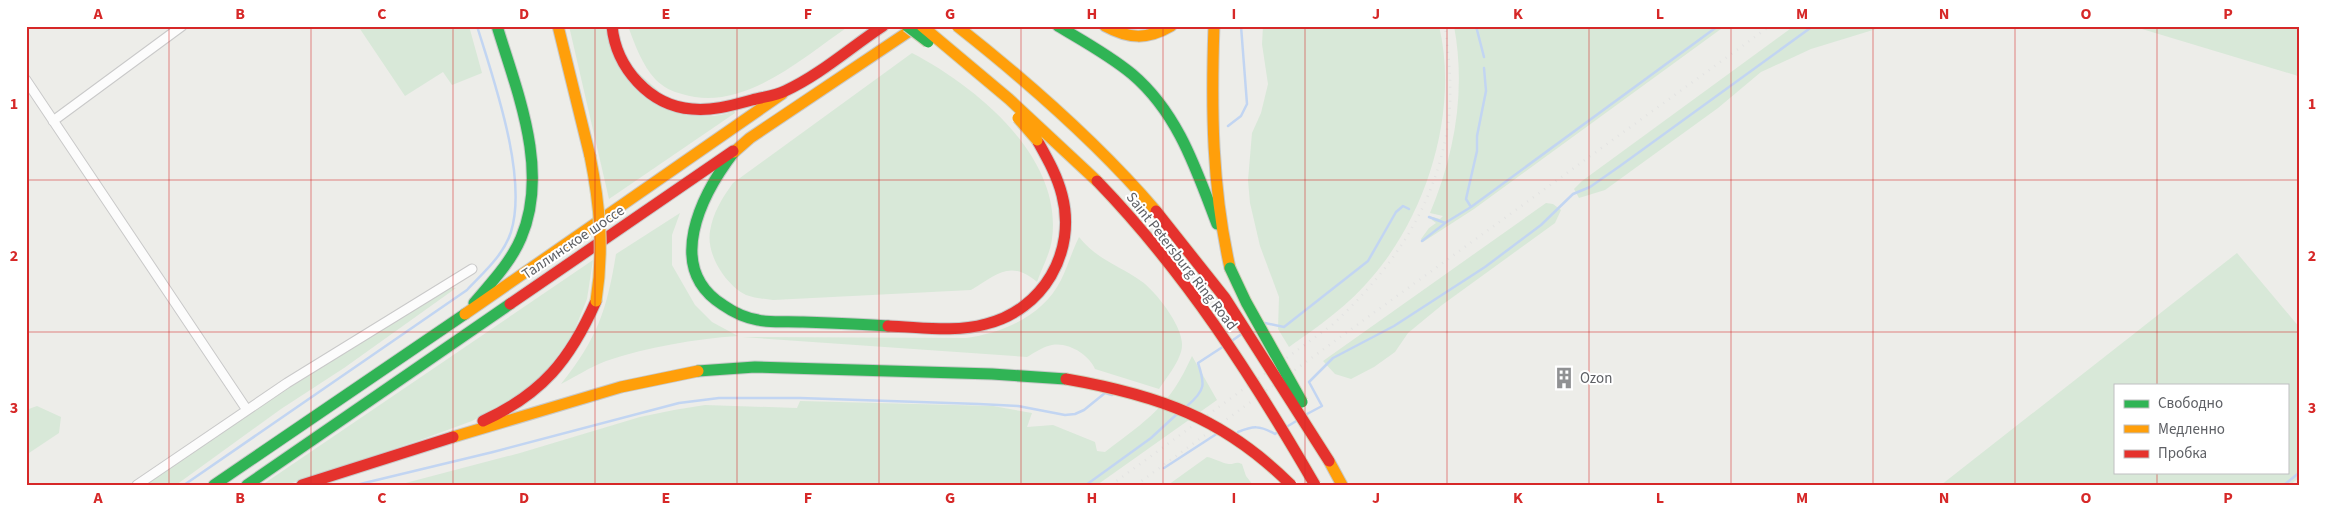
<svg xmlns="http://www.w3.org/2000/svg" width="2326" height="511" font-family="'Source Sans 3',sans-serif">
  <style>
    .green { fill: #d8e8d8; fill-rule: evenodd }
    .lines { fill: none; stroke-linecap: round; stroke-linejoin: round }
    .stream { stroke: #c2d5f2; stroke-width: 2.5 }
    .street-casing { stroke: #c9c9c9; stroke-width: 11 }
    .fast-casing { stroke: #c8c9c9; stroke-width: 13 }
    .slow-casing { stroke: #c8c9c9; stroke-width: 13 }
    .jam-casing { stroke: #c8c9c9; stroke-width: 13 }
    .street { stroke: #fcfcfc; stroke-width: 9 }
    .fast { stroke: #30b455; stroke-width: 11 }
    .slow { stroke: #ff9f0a; stroke-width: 11 }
    .jam { stroke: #e5322d; stroke-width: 11 }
    .rail { stroke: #e3e3e2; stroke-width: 2.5; stroke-dasharray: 1 6; stroke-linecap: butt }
    .fast-bridge-casing { stroke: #d2cfb9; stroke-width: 13; stroke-linecap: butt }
    .slow-bridge-casing { stroke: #d2cfb9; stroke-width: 13; stroke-linecap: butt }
    .jam-bridge-casing { stroke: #d2cfb9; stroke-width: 13; stroke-linecap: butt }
    .fast-bridge { stroke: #30b455; stroke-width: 11 }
    .slow-bridge { stroke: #ff9f0a; stroke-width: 11 }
    .jam-bridge { stroke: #e5322d; stroke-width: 11 }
    .grid { fill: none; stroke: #d62828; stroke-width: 1; stroke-opacity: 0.55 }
    .labels { text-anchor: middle; stroke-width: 4; stroke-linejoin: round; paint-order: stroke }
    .street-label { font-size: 15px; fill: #5e6065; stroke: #fff }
    .poi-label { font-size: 15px; fill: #5e6065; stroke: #fff; text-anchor: start }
    .neatline { fill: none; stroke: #d62828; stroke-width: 2 }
    .grid-label { font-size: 16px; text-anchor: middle; font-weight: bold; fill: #d62828 }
  </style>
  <rect width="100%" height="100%" fill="#edede9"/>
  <!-- green -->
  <path class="green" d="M358 26H469L482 73 452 85 443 72 405 96Z
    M569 26H606L611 49 685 114C702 117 717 118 734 111L735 113 609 199Z
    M628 26H849C802 58 743 113 682 94 673 92 663 87 656 80 642 65 635 45 628 26Z
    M1263 26H1439C1459 109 1428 212 1373 276 1349 305 1319 326 1289 347L1278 329 1279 297 1260 246 1250 203 1248 180 1252 133 1261 113 1268 84 1262 44Z
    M1454 26H1725L1474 209 1423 242 1421 239 1429 228 1436 223 1432 220 1433 217 1440 219 1443 216 1430 213C1455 154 1466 90 1454 26Z
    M1794 26H1886L1811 49 1761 72 1718 108 1605 190 1579 198 1574 189 1582 181Z
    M2132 26H2300V77L2295 75Z
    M912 53C977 87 1063 157 1052 239 1050 254 1042 268 1037 282 1010 259 996 275 971 290L773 300C765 299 754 298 746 295 726 285 706 255 710 231 713 213 722 198 733 183Z
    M1546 203 1553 204 1561 210 1555 223 1442 305 1408 333 1395 352 1374 367 1351 379 1335 374 1323 361Z
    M680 213 672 235V265L695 305 712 322 738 336C694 339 648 347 606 361 590 367 575 377 561 384 597 339 607 310 616 254Z
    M1079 237C1096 259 1120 266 1141 281 1156 291 1183 327 1182 345 1182 359 1167 377 1159 389L1095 369C1089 355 1069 342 1052 345 1044 346 1034 353 1027 357L742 337 966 338C1003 333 1043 316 1061 280 1068 266 1072 251 1079 237Z
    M2237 253 2300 328V477L2290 485H1941ZM2115 385H2287V472H2115Z
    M593 260 587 299 573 334 547 371 513 400 472 421 420 440 286 485H262Z
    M450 287 456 288 344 368 281 409 176 485H145L284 391Z
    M1192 356 1217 400 1097 485H398L520 453 640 417 674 410 705 405 797 408 800 401 993 406 1032 413 1027 427 1053 425 1095 442 1097 451 1105 452C1148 419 1169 407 1192 356Z
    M37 406 61 417 59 433 26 455V410Z
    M1207 457C1214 458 1221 463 1229 464 1235 464 1236 461 1242 464L1246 476 1253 485H1168Z"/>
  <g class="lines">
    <!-- stream -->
    <path class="stream" d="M1476 26 1484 57
      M1228 126 1241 116 1247 104 1241 26
      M1471 207 1466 199 1477 151V136L1486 91 1484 68
      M1429 217 1445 223 1471 207 1718 26
      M1422 241 1444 224
      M1265 323 1284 327 1368 261 1396 212 1403 206 1409 209
      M1233 340 1243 333
      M1187 406C1206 390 1205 384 1198 363L1224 346
      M1307 414 1322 406 1309 382 1333 358 1394 326 1485 267 1541 225 1573 194 1590 187 1620 166 1813 26
      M1288 426 1298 420
      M1238 432C1253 426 1259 425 1275 434L1279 431
      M1164 468 1218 433
      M184 485 467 290C484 272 503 256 511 232 528 177 494 81 477 26
      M356 485 493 452 679 403 719 398H800L979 404 1018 406 1065 415 1075 414 1084 410 1105 393 1112 395
      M1086 485 1151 438 1177 414
      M2284 485 2300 472"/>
    <!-- street casing -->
    <g class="street-casing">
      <path id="street" d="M26 80 247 410
        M53 121 182 26
        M137 485 287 383 472 269"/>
    </g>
    <!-- fast casing -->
    <g class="fast-casing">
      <path id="fast" d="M1058 26C1083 41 1109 55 1132 74 1178 113 1196 169 1217 224
        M734 152C701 195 664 268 723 305 733 312 746 318 758 320 771 323 786 321 800 322 829 323 859 324 888 326
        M474 303C491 283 511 262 521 238 550 170 517 92 497 26
        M698 371 755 367 992 374 1066 379
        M214 485 465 314
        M247 485 510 304"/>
    </g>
    <!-- slow casing -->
    <g class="slow-casing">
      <path id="slow" d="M558 26 590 156
        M1105 26C1129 39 1147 40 1171 26
        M1214 26C1211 108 1212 188 1230 268
        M734 152 750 138 917 26
        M465 314 782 94
        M453 437 621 387 698 371
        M1329 461 1342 485"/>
    </g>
    <!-- jam casing -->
    <g class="jam-casing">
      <path id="jam" d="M612 26C616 68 650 106 692 109 713 111 733 105 752 100 763 97 775 96 785 91 820 75 851 47 883 26
        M510 304 733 151
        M888 326C921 327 954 333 986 324 1043 310 1077 252 1062 195 1057 175 1047 158 1037 140
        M483 421C542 394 570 360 596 301
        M302 485 453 437"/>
    </g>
    <!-- street -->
    <use href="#street" class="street"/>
    <!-- fast -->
    <use href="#fast" class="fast"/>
    <!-- slow -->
    <use href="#slow" class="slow"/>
    <!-- jam -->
    <use href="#jam" class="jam"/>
    <!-- rail -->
    <path class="rail" d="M1111 485 1332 325C1394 268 1438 203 1449 117 1452 87 1449 56 1445 26
      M1136 485 1770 26"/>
    <!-- fast-bridge casing -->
    <g class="fast-bridge-casing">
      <path id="fast-bridge" d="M907 26 928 42
        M1230 268 1246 302 1302 402"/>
    </g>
    <!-- slow-bridge casing -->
    <g class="slow-bridge-casing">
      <path id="slow-bridge" d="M922 26 1009 99 1097 181
        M957 26C1028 82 1097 142 1156 211
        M1018 118 1037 140
        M590 156C600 205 604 251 596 301"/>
    </g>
    <!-- jam-bridge casing -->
    <g class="jam-bridge-casing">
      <path id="jam-bridge" d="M1097 181C1185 272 1252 376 1315 485
        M1156 211 1225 298 1329 461
        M1066 379C1158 395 1224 418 1291 485"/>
    </g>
    <!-- fast-bridge -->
    <use href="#fast-bridge" class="fast-bridge"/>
    <!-- slow-bridge -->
    <use href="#slow-bridge" class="slow-bridge"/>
    <!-- jam-bridge -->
    <use href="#jam-bridge" class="jam-bridge"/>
  </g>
  <!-- grid -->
  <path class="grid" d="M169 26V485M311 26V485M453 26V485M595 26V485M737 26V485M879 26V485M1021 26V485M1163 26V485M1305 26V485M1447 26V485M1589 26V485M1731 26V485M1873 26V485M2015 26V485M2157 26V385M26 180H2300M26 332H2300M2157 472V485"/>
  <!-- icons -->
  <defs>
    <g id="building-bare" transform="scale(1.725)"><path d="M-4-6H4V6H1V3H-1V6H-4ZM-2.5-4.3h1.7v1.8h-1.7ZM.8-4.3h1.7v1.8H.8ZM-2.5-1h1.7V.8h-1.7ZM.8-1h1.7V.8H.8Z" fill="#909193" stroke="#fff" stroke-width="2.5" paint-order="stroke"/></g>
  </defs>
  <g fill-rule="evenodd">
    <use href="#building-bare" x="1564" y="378"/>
  </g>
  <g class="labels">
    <!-- street labels -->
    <g class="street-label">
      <text transform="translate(573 242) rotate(-34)" y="5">Таллинское шоссе</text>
      <text transform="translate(1182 261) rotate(52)" y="5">Saint Petersburg Ring Road</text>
    </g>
    <!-- poi labels -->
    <g class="poi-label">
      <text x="1580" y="383">Ozon</text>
    </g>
  </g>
  <!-- border -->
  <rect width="2326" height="511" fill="none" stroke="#ffffff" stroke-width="55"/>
  <!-- legend -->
  <rect x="2114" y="384" width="175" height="90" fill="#ffffff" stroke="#bfbfc1"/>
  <rect x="2124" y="400" width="25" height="8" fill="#30b455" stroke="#bfbfc1"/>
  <text x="2158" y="408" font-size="15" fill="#5e6065">Свободно</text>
  <rect x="2124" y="425" width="25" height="8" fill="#ff9f0a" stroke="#bfbfc1"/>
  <text x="2158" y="434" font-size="15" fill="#5e6065">Медленно</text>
  <rect x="2124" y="450" width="25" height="8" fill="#e5322d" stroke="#bfbfc1"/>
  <text x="2158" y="458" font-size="15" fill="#5e6065">Пробка</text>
  <rect x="28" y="28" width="2270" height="456" class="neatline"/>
  <g class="grid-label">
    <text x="98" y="19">A</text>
    <text x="240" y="19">B</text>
    <text x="382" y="19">C</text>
    <text x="524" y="19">D</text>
    <text x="666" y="19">E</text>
    <text x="808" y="19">F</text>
    <text x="950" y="19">G</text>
    <text x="1092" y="19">H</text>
    <text x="1234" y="19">I</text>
    <text x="1376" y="19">J</text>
    <text x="1518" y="19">K</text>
    <text x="1660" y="19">L</text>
    <text x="1802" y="19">M</text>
    <text x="1944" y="19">N</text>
    <text x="2086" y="19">O</text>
    <text x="2228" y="19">P</text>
    <text x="14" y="109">1</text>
    <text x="2312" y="109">1</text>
    <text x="14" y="261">2</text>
    <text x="2312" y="261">2</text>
    <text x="14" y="413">3</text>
    <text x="2312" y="413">3</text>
    <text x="98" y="503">A</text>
    <text x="240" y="503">B</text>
    <text x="382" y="503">C</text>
    <text x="524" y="503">D</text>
    <text x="666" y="503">E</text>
    <text x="808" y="503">F</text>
    <text x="950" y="503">G</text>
    <text x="1092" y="503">H</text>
    <text x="1234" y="503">I</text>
    <text x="1376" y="503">J</text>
    <text x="1518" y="503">K</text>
    <text x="1660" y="503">L</text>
    <text x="1802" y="503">M</text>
    <text x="1944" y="503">N</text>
    <text x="2086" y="503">O</text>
    <text x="2228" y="503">P</text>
  </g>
</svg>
